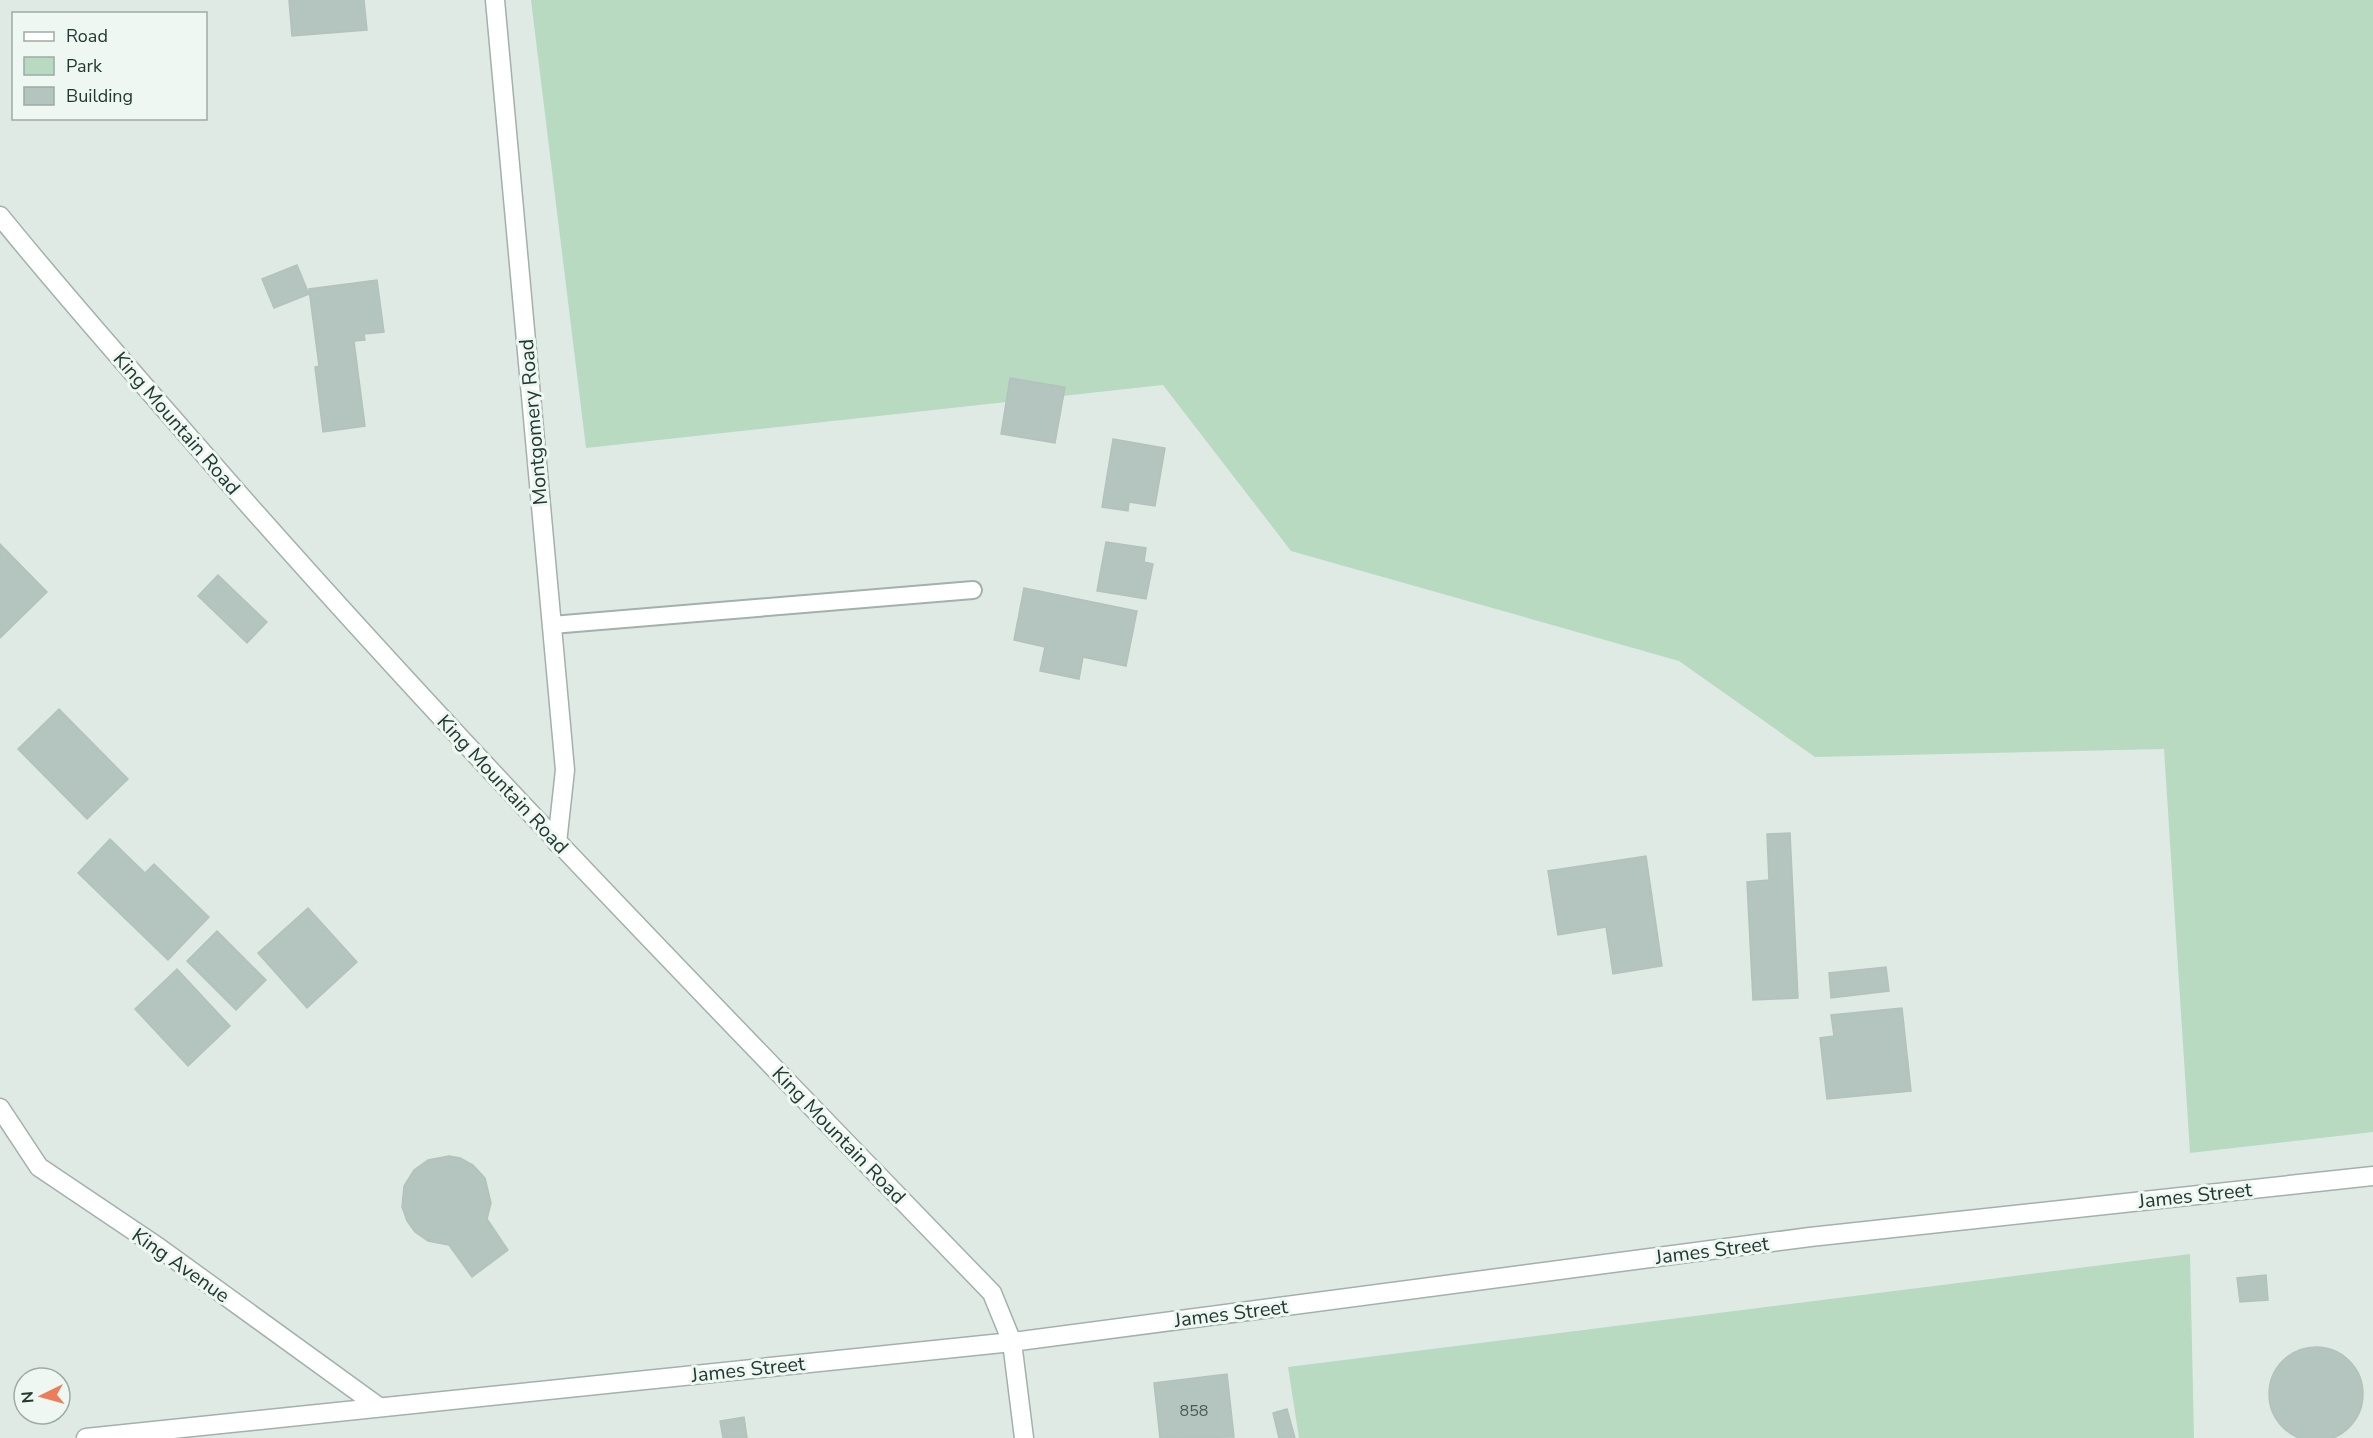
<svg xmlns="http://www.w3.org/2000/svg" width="2373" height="1438" font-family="'Nunito Sans',sans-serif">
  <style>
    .green { fill: #b8dac1 }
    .building { fill: #b4c4be; stroke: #b2c3bc; stroke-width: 1.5 }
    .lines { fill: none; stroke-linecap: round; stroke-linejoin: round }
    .service-casing { stroke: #a2b1ac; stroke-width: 20 }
    .minor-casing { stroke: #a2b1ac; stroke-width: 21 }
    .tertiary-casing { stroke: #a2b1ac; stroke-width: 21 }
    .service { stroke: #fff; stroke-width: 16 }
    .minor { stroke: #fff; stroke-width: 18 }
    .tertiary { stroke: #fff; stroke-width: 18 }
    .labels { text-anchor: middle; stroke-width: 6; stroke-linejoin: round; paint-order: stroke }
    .number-label { font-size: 16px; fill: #465c55 }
    .street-label { font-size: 20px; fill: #213932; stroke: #eff7f3 }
  </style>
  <rect width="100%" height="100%" fill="#dfeae5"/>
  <!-- green -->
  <path class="green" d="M531 0H2373V1132L2190 1153 2164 749 1815 757 1679 661 1291 551 1163 385 586 448Z
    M2190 1254 2194 1438H1299L1288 1367Z"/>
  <!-- building -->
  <path class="building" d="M289 0H364L367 30 292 36Z
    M297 265 309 294 274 308 262 279Z
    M377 280 384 332 364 334 365 340 354 341 365 426 323 432 315 367 319 366 309 289Z
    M1010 378 1065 387 1055 443 1001 434Z
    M1113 439 1165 448 1155 506 1129 502 1128 511 1102 507Z
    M1106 542 1146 548 1144 562 1153 564 1146 599 1097 591Z
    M0 544 47 592 0 638Z
    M218 575 267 622 247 643 198 596Z
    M1024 588 1137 611 1126 666 1083 657 1079 679 1040 671 1045 647 1014 640Z
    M59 709 128 779 87 819 18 749Z
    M1790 833 1798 998 1753 1000 1747 882 1769 880 1767 834Z
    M110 839 145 873 154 864 209 917 168 960 78 873Z
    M1646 856 1662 966 1613 974 1606 927 1558 935 1548 871Z
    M308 908 357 962 307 1008 258 953Z
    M217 931 266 980 236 1010 187 961Z
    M1886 967 1889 991 1831 998 1829 973Z
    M177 969 230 1026 188 1066 135 1009Z
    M1902 1008 1911 1091 1827 1099 1820 1038 1834 1036 1831 1015Z
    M449 1156 460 1158 473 1165 485 1178 491 1203 487 1219 508 1250 472 1277 449 1245 428 1241 415 1232 407 1221 402 1207 404 1186 414 1170 428 1160Z
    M2266 1275 2268 1300 2240 1302 2237 1278Z
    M2269 1394a47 47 0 1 1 94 0a47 47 0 1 1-94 0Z
    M1227 1374 1234 1437 1160 1438 1154 1383Z
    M1287 1409 1295 1438H1279L1273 1413Z
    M744 1417 747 1438H723L720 1421Z"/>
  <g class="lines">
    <!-- service casing -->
    <g class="service-casing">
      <path id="service" d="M552 625 973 590"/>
    </g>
    <!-- minor casing -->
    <g class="minor-casing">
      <path id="minor" d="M495 0 565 770 557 843
        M0 216C63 294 130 369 196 445 451 738 722 1014 992 1293L1012 1342
        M0 1108 39 1167 158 1247 379 1407"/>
    </g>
    <!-- tertiary casing -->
    <g class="tertiary-casing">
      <path id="tertiary" d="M1012 1342 1024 1438
        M86 1438 1012 1342 1810 1237 2373 1176"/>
    </g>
    <!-- service -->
    <use href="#service" class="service"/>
    <!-- minor -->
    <use href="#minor" class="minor"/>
    <!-- tertiary -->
    <use href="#tertiary" class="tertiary"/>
  </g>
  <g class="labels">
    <!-- number labels -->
    <g class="number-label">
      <text x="1194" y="1416">858</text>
    </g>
    <!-- street labels -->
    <g class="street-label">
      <text transform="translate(533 422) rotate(-95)" y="7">Montgomery Road</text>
      <text transform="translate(177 423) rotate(49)" y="7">King Mountain Road</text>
      <text transform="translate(503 784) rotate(47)" y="7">King Mountain Road</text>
      <text transform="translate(839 1135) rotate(46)" y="7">King Mountain Road</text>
      <text transform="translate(2195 1195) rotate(-6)" y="7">James Street</text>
      <text transform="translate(1712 1250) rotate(-7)" y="7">James Street</text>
      <text transform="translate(181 1265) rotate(35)" y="7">King Avenue</text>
      <text transform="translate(1231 1313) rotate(-7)" y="7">James Street</text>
      <text transform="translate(748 1369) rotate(-6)" y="7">James Street</text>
    </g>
  </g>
  <!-- legend -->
  <rect x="12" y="12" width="195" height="108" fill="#eff7f3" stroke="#9daba6" stroke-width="1.5"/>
  <rect x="24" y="32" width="30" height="9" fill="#ffffff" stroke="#9daba6" stroke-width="1.5"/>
  <text x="66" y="42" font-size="18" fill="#213932">Road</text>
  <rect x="24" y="57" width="30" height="18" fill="#b8dac1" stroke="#9daba6" stroke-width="1.5"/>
  <text x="66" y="72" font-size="18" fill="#213932">Park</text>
  <rect x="24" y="87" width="30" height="18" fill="#b4c4be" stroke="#9daba6" stroke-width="1.5"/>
  <text x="66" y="102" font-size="18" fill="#213932">Building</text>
  <!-- north arrow -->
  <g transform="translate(42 1396) rotate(265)"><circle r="28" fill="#eff7f3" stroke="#9daba6" stroke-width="1.5"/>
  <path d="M0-4.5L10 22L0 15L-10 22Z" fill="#ed7d5a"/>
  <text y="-9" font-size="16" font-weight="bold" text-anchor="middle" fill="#213932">N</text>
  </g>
</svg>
